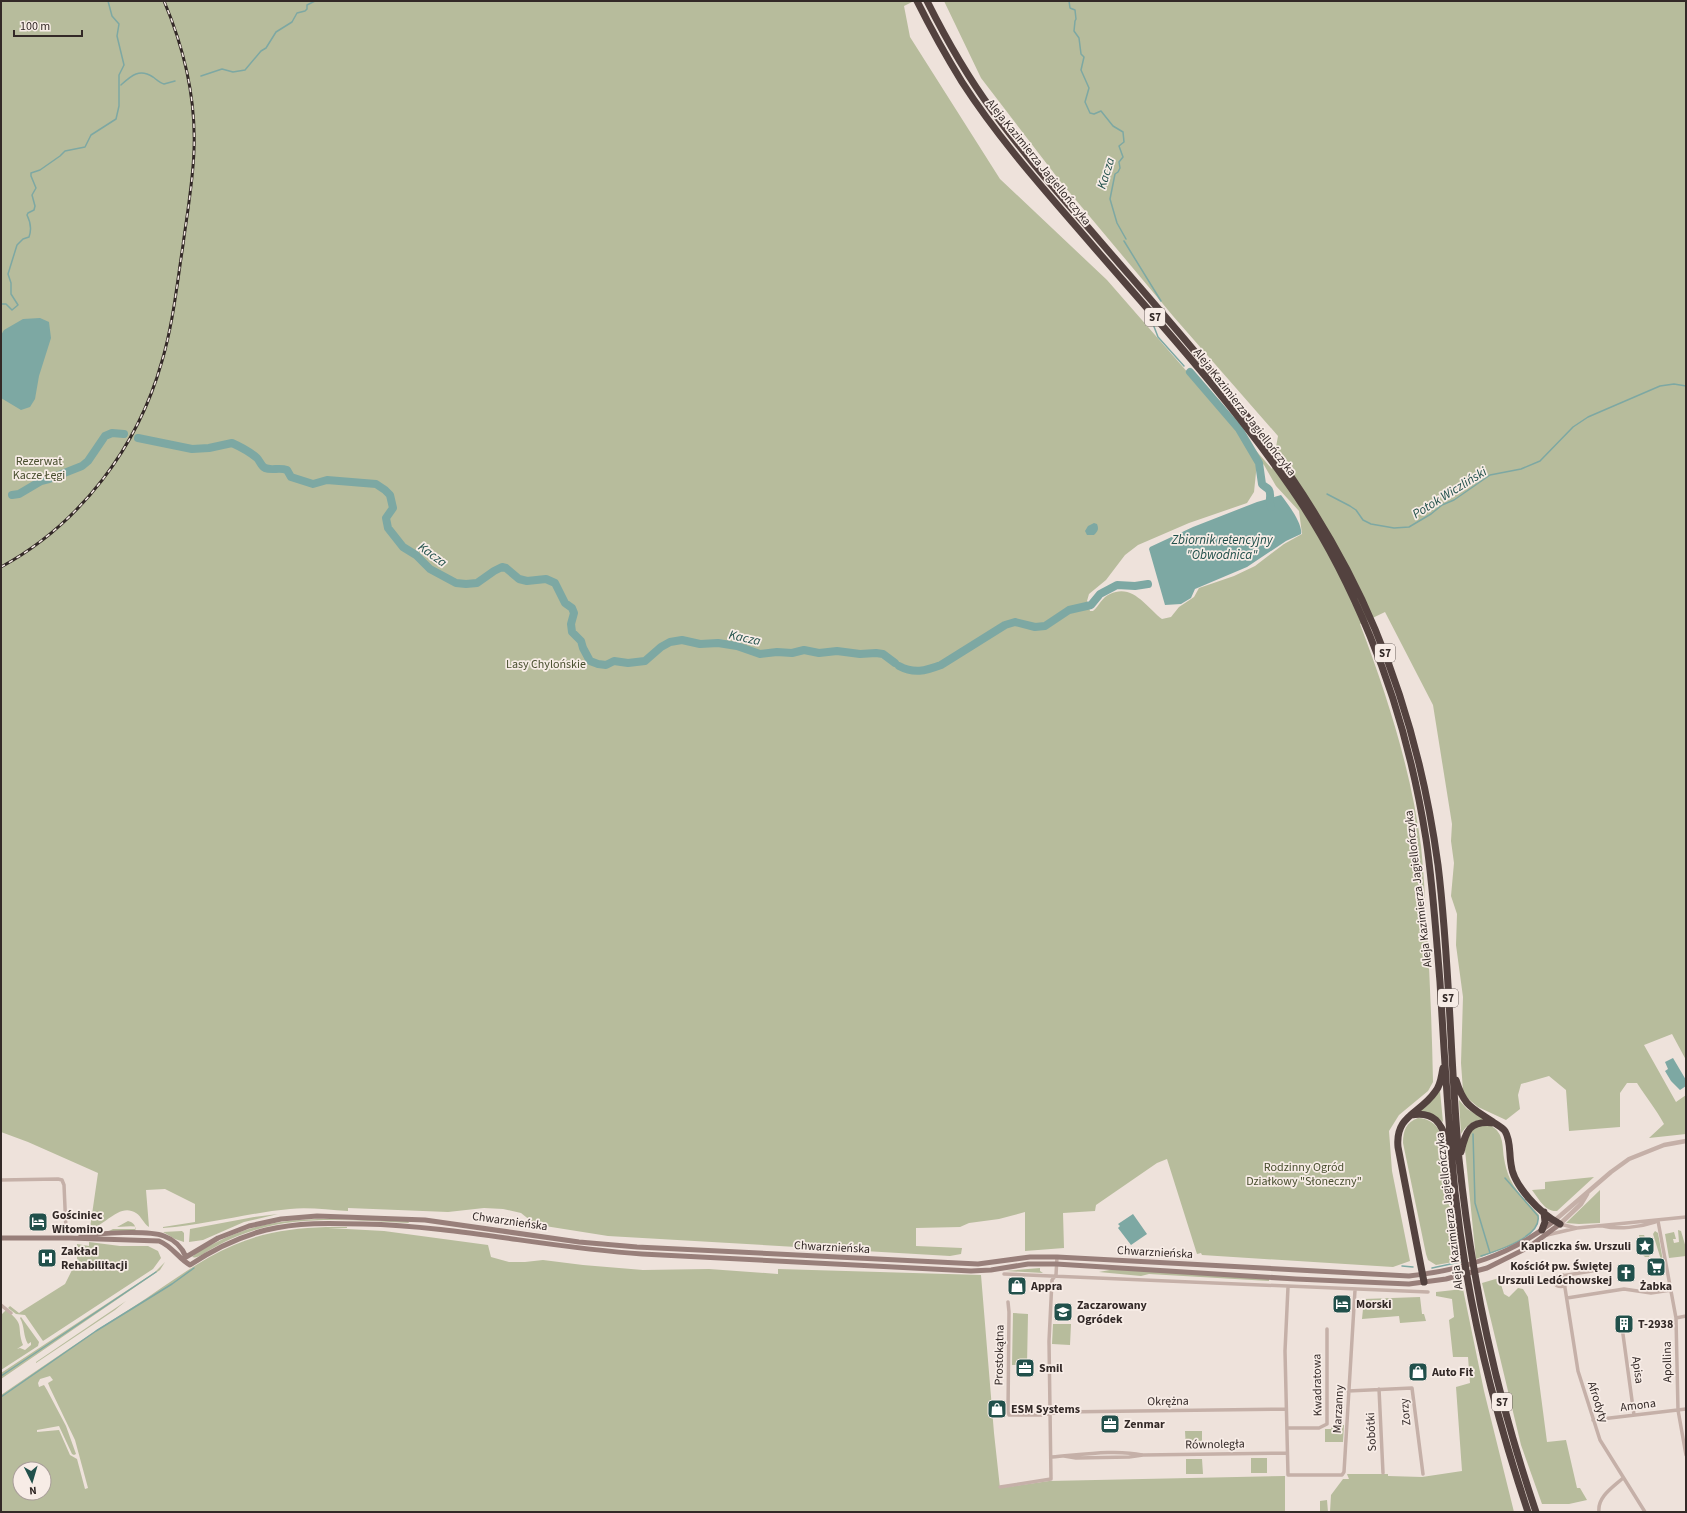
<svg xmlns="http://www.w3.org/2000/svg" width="1687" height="1513" font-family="'Source Sans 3',sans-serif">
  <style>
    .green { fill: #b7bc9c; fill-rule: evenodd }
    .water { fill: #7da8a3 }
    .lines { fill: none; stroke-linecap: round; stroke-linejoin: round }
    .stream { stroke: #7da8a3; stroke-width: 1.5 }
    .river { stroke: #7da8a3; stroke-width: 8 }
    .minor { stroke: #c5b0a8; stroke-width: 3.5 }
    .tertiary { stroke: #c5b0a8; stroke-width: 4.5 }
    .secondary { stroke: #987f7a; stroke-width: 5 }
    .motorway { stroke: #53423f; stroke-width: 7 }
    .rail-casing { stroke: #332927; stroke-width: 3 }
    .rail { stroke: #f7ece6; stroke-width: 1.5; stroke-dasharray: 4.5; stroke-linecap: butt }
    .labels { text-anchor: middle; stroke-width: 3.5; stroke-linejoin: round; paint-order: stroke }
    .shield { fill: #f7ece6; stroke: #6e6460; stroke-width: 1 }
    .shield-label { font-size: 11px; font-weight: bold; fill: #332927 }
    .street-label { font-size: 12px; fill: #332927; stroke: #f7ece6 }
    .park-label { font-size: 12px; fill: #484e2e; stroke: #f7ece6 }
    .poi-label { font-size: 12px; font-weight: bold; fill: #332927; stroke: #f7ece6; text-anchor: start }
    .water-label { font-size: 13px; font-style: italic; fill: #21504b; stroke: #f7ece6 }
  </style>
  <rect width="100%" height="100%" fill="#eee2db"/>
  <!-- green -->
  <path class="green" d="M1 1H914L904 6 910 37 1000 179 1107 280 1272 469 1278 436 1173 316 1060 181 981 78 944 1H1686V1060L1672 1034 1644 1045 1676 1102 1686 1095V1134L1649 1138 1664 1124C1656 1109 1646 1097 1637 1083H1627L1620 1093V1127L1569 1131 1566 1090 1549 1076 1521 1084 1518 1095 1520 1109 1506 1120 1478 1107 1466 1097 1463 1091 1461 1063 1463 997 1456 945 1457 914 1451 896 1454 863 1451 841 1452 824 1433 705 1385 612 1360 624C1387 695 1411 770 1421 846 1424 874 1425 902 1427 930 1430 981 1432 1031 1433 1082L1428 1091 1399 1115 1389 1131 1392 1171 1410 1261 1393 1267 1202 1255 1201 1253 1197 1254 1167 1159 1157 1163 1096 1205 1095 1211 1063 1213 1064 1248 1025 1251V1212L999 1219 969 1223 960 1227 916 1228V1246L962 1248 961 1254 950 1256 608 1236 545 1226 531 1221 521 1213 503 1209 484 1208 448 1212 348 1208V1211C328 1210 309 1207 290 1209 247 1213 206 1225 163 1228V1227L195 1222V1204L165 1189 146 1190 149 1227C143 1223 142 1217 136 1213 119 1202 105 1227 90 1228L98 1173 28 1142 1 1132ZM1260 461 1264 465 1276 486 1299 511 1302 534 1284 544 1255 566 1234 576 1199 588 1194 597 1179 607 1171 617 1162 619C1147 608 1133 583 1110 594 1102 597 1099 606 1093 611H1090L1087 601 1089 594 1106 580 1125 555 1138 545 1189 523 1247 503 1254 492 1257 463Z
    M1440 1091 1443 1122 1438 1118 1419 1111Z
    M1459 1100 1467 1109 1486 1120C1474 1120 1467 1124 1461 1134Z
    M1418 1118C1426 1118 1434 1122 1438 1129 1446 1142 1447 1186 1450 1203 1452 1222 1456 1241 1459 1261L1436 1265 1428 1260 1426 1254 1403 1143C1403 1131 1406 1122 1418 1118Z
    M1488 1124C1504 1132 1502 1143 1504 1158 1505 1165 1507 1172 1510 1179 1517 1193 1529 1204 1539 1215 1538 1219 1538 1224 1535 1227 1526 1241 1492 1253 1476 1259L1465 1150C1469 1131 1469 1128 1488 1124Z
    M1594 1177 1557 1211C1545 1212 1539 1199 1532 1190L1545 1189V1182Z
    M1600 1190V1223L1579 1224 1566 1223Z
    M278 1214 244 1222 203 1240 189 1242 190 1229 254 1217Z
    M327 1219 408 1221 409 1223C359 1221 304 1215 255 1230 238 1235 223 1242 208 1251 203 1254 197 1259 192 1257 198 1251 207 1247 215 1243 251 1224 288 1219 327 1219Z
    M128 1221C133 1222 137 1226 135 1232L109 1231 113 1229H135V1226L117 1227Z
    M326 1227H347V1228H328L384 1231 488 1245 491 1257 509 1262H525L543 1260 583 1265 643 1270 709 1269 778 1274V1269L981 1275 994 1433 1000 1488 1049 1481 1285 1476V1512H1V1395C45 1365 88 1335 133 1307 166 1286 198 1260 234 1245 264 1232 294 1228 326 1227ZM50 1376 53 1380 48 1383 50 1388 75 1440 88 1488 85 1489 77 1459 70 1455 59 1430 37 1432V1430L59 1426 72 1454 74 1455 76 1454 66 1426 47 1390 44 1385 39 1387 38 1383 40 1379ZM20 1469H44V1493H20Z
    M1678 1230 1681 1231 1686 1248V1256L1669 1258 1665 1234 1674 1232 1676 1239H1673L1674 1243 1679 1242Z
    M182 1231 184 1233V1242L175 1239 163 1232Z
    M1655 1231 1658 1233 1663 1261 1662 1263 1653 1234Z
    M1639 1235H1644L1651 1251 1649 1257H1645L1643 1255Z
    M89 1242 120 1246H148L158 1251 161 1258 153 1269 43 1341 25 1315 16 1314 8 1308 10 1306 19 1313 65 1284 77 1260V1244L89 1246Z
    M165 1262 160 1270 1 1379V1373L155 1272Z
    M1040 1268V1271L1043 1273 1005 1271Z
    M1115 1269 1269 1279V1281L1149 1274 1141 1276 1099 1272Z
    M1499 1278 1504 1294 1509 1297 1518 1288 1523 1289 1528 1297 1547 1442 1566 1440 1577 1488H1580L1587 1500 1569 1504H1542L1521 1445 1482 1283Z
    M1463 1289 1484 1391 1514 1512H1330L1331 1495 1343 1479H1349L1347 1474H1388V1476L1422 1477 1462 1471 1456 1387 1470 1383 1468 1357H1453L1449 1320 1454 1317 1452 1299 1436 1296V1292Z
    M1420 1297 1422 1314H1424L1426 1321 1400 1323 1399 1316 1362 1319 1364 1299Z
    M126 1301 115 1310 36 1363V1362Z
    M6 1310C26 1325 16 1326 23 1345L17 1349 20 1348 25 1350 31 1345V1342L28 1344C23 1336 25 1327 20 1318L21 1317 39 1342 38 1346 1 1370V1315Z
    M1013 1313 1028 1314 1027 1365H1012Z
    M1053 1324H1071L1070 1345 1052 1344Z
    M1344 1425 1343 1442H1325V1429H1331L1332 1426Z
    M1185 1431H1202V1449H1186Z
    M1251 1458H1267V1473H1251Z
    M1186 1459H1202L1203 1474H1186Z
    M1327 1500 1328 1512H1320V1501Z"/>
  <!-- water -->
  <path class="water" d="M40 318 49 322 51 338 39 376 35 399 30 407 21 410 1 398V335L4 330 23 319Z
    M1281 495C1288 504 1303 524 1301 534L1286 541 1247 567 1195 589 1191 598 1181 604 1165 605 1149 549 1150 547 1193 527 1257 502Z
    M1094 523 1097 524C1099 529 1098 531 1094 535H1087L1085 531 1088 526Z
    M1673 1058 1686 1080V1086L1680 1090 1671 1081 1665 1071 1668 1069 1665 1062Z
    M1133 1214 1147 1234 1131 1245 1118 1228 1120 1226 1118 1224Z"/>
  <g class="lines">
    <!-- stream -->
    <path class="stream" d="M1069 1 1070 8 1075 10 1076 19 1075 21 1074 31 1079 38 1081 54 1084 57 1081 70 1089 88 1085 102 1090 113 1094 114 1101 111 1113 126 1123 132 1124 142 1119 146 1123 157 1119 162 1120 168 1118 172 1115 174 1110 199 1117 223 1126 239
      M201 76 222 69 233 72 245 70 261 51 266 48 276 32 292 22 297 13 305 11 307 9V5L315 1
      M121 85C131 76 139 68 153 77 157 80 160 83 164 84L175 81
      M1124 241 1161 301
      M1 304H6L12 310 18 305 11 294V283L8 274 17 245 23 239 29 237C32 229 31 223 27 215L28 213 34 210 35 206 32 195 36 188 31 176V173L40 170 60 156 65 151 85 147 91 135 116 119 119 106V75L124 65 117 36 119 24 112 16 108 1
      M1153 324 1158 337 1184 366
      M1327 494 1350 506 1356 510 1363 520 1371 524 1394 528 1409 527 1431 514 1442 505 1454 500 1490 475 1521 469 1540 461 1573 427 1588 417 1660 386 1674 384 1686 386
      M1473 1134 1475 1203 1490 1253
      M1481 1256C1497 1251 1542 1237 1538 1216L1505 1178
      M1402 1266 1413 1267
      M1432 1268 1460 1262
      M1 1376 156 1272
      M1 1397 96 1331 172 1284 194 1268"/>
    <!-- river -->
    <path class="river" d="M1190 372 1239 429 1259 463 1262 484C1264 487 1267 487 1269 490 1272 495 1268 501 1271 507
      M138 438 192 449 209 448 232 443C241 447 250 452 257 458 260 461 261 466 265 468 272 471 279 467 287 470L291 477 313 484 327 480 376 484 385 490 390 495 393 508 386 518 388 528 403 547 416 555 430 569 456 583 466 584 477 583 494 571 502 567 506 568 519 579 527 581 546 579 555 583 565 603 572 608 574 613 571 624 572 632 581 641 583 648 590 661 598 664 606 665 614 661 628 663 645 661 661 647 670 642 682 640 700 644 718 643 737 646 760 654 777 652 792 653 804 650 819 653 837 651 860 654 876 653 883 654 895 663
      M12 495 19 494 41 481 49 479 82 466 88 461 105 436 112 433 124 434
      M899 666C914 674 925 671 941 665L1005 625 1015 622 1035 627 1045 626 1069 610 1091 605 1100 594 1117 585 1135 586 1148 584"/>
    <!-- minor -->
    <path class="minor" d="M1 1180 58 1179 62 1180 64 1185 66 1230
      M1658 1221 1676 1318 1678 1410 1686 1455
      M1560 1224 1576 1228
      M1603 1226C1618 1230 1640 1227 1655 1222
      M1547 1235 1577 1228 1686 1217
      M1004 1274 1428 1292
      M1563 1275 1578 1371 1600 1440 1645 1512
      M1565 1286C1560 1287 1556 1287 1554 1282L1555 1277 1604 1269
      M1288 1287 1285 1351 1288 1475H1342L1344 1472 1355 1290
      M1567 1298 1624 1289 1651 1293 1671 1290
      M1008 1302 1009 1312 1008 1412 1009 1415H1041L1060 1412 1286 1409
      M1 1305 11 1313
      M1676 1318 1686 1316
      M1622 1327 1634 1415
      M1379 1389 1383 1473
      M1348 1391 1412 1388 1423 1474
      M1593 1420 1686 1409
      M1287 1428H1319L1327 1424V1329
      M1064 1456 1076 1458 1129 1457 1143 1455 1287 1453
      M1052 1457C1079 1455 1116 1449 1142 1455
      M1000 1487 1051 1479 1049 1341 1052 1280 1056 1275 1057 1257
      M1599 1512C1597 1497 1613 1487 1623 1478"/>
    <!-- tertiary -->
    <path class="tertiary" d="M1554 1221 1611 1172 1629 1159 1664 1145 1686 1141
      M1560 1224 1581 1204 1587 1194"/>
    <!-- secondary -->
    <path class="secondary" d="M81 1236C99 1233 148 1230 164 1236 175 1240 182 1247 186 1257L218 1238 249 1226 281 1219 317 1216 425 1220 579 1242 637 1247 978 1264 1030 1257H1057L1409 1276C1463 1270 1511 1255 1554 1221
      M1 1238H70L159 1241C172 1246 178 1258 190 1265 214 1249 239 1237 266 1230 298 1222 330 1223 363 1224 457 1226 548 1248 642 1254L971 1271 991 1270 1028 1264H1056L1296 1279 1409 1284 1446 1279 1487 1268 1529 1247 1560 1224"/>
    <!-- motorway -->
    <path class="motorway" d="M917 1C931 29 946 56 962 82 1002 144 1052 198 1099 253 1165 329 1234 405 1291 488 1323 534 1349 585 1370 636 1397 701 1415 770 1426 839 1433 886 1436 934 1440 982 1444 1052 1448 1122 1455 1192 1467 1302 1493 1408 1528 1512
      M927 1C946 39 967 76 992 110 1024 155 1062 197 1099 240 1204 362 1312 478 1375 629 1407 705 1427 784 1438 865 1450 962 1450 1061 1459 1159 1472 1283 1496 1394 1536 1512
      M1456 1080C1464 1106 1471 1107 1493 1122 1497 1125 1502 1127 1505 1131 1511 1141 1509 1153 1511 1164 1513 1186 1541 1214 1560 1224
      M1411 1115C1435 1111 1441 1123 1448 1143
      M1461 1152C1466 1131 1469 1120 1494 1123
      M1542 1230 1545 1222 1544 1212
      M1424 1282 1398 1147C1395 1115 1420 1114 1435 1092 1441 1085 1441 1077 1443 1068"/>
    <!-- rail casing -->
    <g class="rail-casing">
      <path id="rail" d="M1 567C80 524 138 447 162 361 173 324 177 284 183 245 187 214 193 182 194 150 196 98 184 48 164 1"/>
    </g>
    <!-- rail -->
    <use href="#rail" class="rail"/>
  </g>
  <!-- icons -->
  <defs>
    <g id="hotel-square" transform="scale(1)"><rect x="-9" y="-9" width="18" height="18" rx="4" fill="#21504b" stroke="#f7ece6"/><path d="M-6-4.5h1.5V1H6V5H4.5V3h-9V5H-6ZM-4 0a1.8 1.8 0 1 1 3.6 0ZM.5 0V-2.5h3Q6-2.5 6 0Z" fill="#fff"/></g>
    <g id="sight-square" transform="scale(1)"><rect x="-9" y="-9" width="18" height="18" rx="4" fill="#21504b" stroke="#f7ece6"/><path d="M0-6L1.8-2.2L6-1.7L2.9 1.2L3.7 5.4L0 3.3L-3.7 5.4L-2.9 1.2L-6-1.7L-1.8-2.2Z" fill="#fff"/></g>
    <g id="hospital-square" transform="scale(1)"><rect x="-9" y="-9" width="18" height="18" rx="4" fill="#21504b" stroke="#f7ece6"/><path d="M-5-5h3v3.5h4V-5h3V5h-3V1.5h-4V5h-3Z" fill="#fff"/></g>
    <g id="supermarket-square" transform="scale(1)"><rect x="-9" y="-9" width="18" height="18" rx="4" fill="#21504b" stroke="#f7ece6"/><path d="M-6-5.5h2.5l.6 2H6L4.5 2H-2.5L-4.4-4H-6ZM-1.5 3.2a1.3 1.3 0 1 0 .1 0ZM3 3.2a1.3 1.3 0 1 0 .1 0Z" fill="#fff"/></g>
    <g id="church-square" transform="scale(1)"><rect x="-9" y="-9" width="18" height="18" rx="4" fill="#21504b" stroke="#f7ece6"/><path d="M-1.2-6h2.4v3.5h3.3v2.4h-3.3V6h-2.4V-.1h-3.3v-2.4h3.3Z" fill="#fff"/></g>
    <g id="shop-square" transform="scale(1)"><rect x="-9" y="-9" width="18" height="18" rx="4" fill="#21504b" stroke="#f7ece6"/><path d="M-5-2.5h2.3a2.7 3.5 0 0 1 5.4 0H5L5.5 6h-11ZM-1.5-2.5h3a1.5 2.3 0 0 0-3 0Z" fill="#fff"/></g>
    <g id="school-square" transform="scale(1)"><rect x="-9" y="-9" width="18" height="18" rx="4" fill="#21504b" stroke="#f7ece6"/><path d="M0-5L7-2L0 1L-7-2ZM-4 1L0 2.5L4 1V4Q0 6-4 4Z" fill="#fff"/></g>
    <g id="building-square" transform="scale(1)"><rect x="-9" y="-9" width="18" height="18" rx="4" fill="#21504b" stroke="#f7ece6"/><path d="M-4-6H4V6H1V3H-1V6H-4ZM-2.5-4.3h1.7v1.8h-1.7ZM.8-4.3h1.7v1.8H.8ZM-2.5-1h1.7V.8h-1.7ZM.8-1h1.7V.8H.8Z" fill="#fff"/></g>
    <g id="office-square" transform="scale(1)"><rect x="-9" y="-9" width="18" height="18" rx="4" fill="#21504b" stroke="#f7ece6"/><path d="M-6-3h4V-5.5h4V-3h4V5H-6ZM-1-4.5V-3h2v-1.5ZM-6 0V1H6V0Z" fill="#fff"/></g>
  </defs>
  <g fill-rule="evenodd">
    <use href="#hotel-square" x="38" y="1222"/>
    <use href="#sight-square" x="1645" y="1246"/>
    <use href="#hospital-square" x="47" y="1258"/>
    <use href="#supermarket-square" x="1656" y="1267"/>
    <use href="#church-square" x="1626" y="1273"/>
    <use href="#shop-square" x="1017" y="1286"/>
    <use href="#hotel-square" x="1342" y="1304"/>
    <use href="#school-square" x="1063" y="1312"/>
    <use href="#building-square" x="1624" y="1324"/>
    <use href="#office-square" x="1025" y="1368"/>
    <use href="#shop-square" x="1418" y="1372"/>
    <use href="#shop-square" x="997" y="1409"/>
    <use href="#office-square" x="1110" y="1424"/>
  </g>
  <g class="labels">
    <!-- shield labels -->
    <g class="shield">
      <rect x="1145" y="308" width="20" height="18" rx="3"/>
      <rect x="1375" y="644" width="20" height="18" rx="3"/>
      <rect x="1438" y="989" width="20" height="18" rx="3"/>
      <rect x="1492" y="1393" width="20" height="18" rx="3"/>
    </g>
    <g class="shield-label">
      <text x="1155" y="321">S7</text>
      <text x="1385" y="657">S7</text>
      <text x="1448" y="1002">S7</text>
      <text x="1502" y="1406">S7</text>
    </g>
    <!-- street labels -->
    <g class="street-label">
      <text transform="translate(1039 162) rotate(51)" y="4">Aleja Kazimierza Jagiellończyka</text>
      <text transform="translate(1245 412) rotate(52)" y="4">Aleja Kazimierza Jagiellończyka</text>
      <text transform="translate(1418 889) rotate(-97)" y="4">Aleja Kazimierza Jagiellończyka</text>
      <text transform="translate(1449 1211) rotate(-97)" y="4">Aleja Kazimierza Jagiellończyka</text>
      <text transform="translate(510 1221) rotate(8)" y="4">Chwarznieńska</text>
      <text transform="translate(832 1247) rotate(3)" y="4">Chwarznieńska</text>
      <text transform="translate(1155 1252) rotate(3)" y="4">Chwarznieńska</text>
      <text transform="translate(999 1355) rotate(-89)" y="4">Prostokątna</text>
      <text transform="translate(1667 1362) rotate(-91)" y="4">Apollina</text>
      <text transform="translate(1638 1370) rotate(82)" y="4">Apisa</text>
      <text transform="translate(1317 1385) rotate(-91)" y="4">Kwadratowa</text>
      <text transform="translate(1168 1401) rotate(-1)" y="4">Okrężna</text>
      <text transform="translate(1598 1402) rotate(72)" y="4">Afrodyty</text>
      <text transform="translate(1638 1405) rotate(-7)" y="4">Amona</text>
      <text transform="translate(1338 1409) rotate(-87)" y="4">Marzanny</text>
      <text transform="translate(1405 1412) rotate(-96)" y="4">Zorzy</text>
      <text transform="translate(1371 1432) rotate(-93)" y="4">Sobótki</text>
      <text transform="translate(1215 1444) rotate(-1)" y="4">Równoległa</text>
    </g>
    <!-- park labels -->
    <g class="park-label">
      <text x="39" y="465">Rezerwat<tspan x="39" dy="14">Kacze Łęgi</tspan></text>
      <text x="546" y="668">Lasy Chylońskie</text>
      <text x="1304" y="1171">Rodzinny Ogród<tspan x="1304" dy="14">Działkowy "Słoneczny"</tspan></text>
    </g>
    <!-- poi labels -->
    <g class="poi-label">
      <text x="52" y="1219">Gościniec<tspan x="52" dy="14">Witomino</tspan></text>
      <text x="1631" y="1250" text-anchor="end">Kapliczka św. Urszuli</text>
      <text x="61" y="1255">Zakład<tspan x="61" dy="14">Rehabilitacji</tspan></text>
      <text x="1612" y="1270" text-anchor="end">Kościół pw. Świętej<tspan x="1612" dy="14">Urszuli Ledóchowskej</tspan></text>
      <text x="1031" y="1290">Appra</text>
      <text x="1656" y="1290" text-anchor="middle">Żabka</text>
      <text x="1356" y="1308">Morski</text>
      <text x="1077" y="1309">Zaczarowany<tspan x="1077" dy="14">Ogródek</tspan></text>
      <text x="1638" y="1328">T-2938</text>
      <text x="1039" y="1372">Smil</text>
      <text x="1432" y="1376">Auto Fit</text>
      <text x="1011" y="1413">ESM Systems</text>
      <text x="1124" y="1428">Zenmar</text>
    </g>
    <!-- water labels -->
    <g class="water-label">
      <text transform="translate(1105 173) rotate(-73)" y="5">Kacza</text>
      <text transform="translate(1449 492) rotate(-32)" y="5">Potok Wiczliński</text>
      <text x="1222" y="544">Zbiornik retencyjny<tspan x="1222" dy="15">"Obwodnica"</tspan></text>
      <text transform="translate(433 554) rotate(36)" y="5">Kacza</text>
      <text transform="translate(745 637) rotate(12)" y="5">Kacza</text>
    </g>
  </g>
  <!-- border -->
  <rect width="1687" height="1513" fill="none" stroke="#332927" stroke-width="4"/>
  <!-- north arrow -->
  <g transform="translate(32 1481) rotate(175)"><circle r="19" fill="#f7ece6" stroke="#a99e9a"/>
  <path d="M0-3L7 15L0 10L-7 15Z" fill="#21504b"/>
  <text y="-6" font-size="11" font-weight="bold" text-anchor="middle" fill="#332927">N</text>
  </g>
  <!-- scale -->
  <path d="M14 30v6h68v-6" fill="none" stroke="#332927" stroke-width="2"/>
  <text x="20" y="30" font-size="12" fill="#332927" stroke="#f7ece6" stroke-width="3" paint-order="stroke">100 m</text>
</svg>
